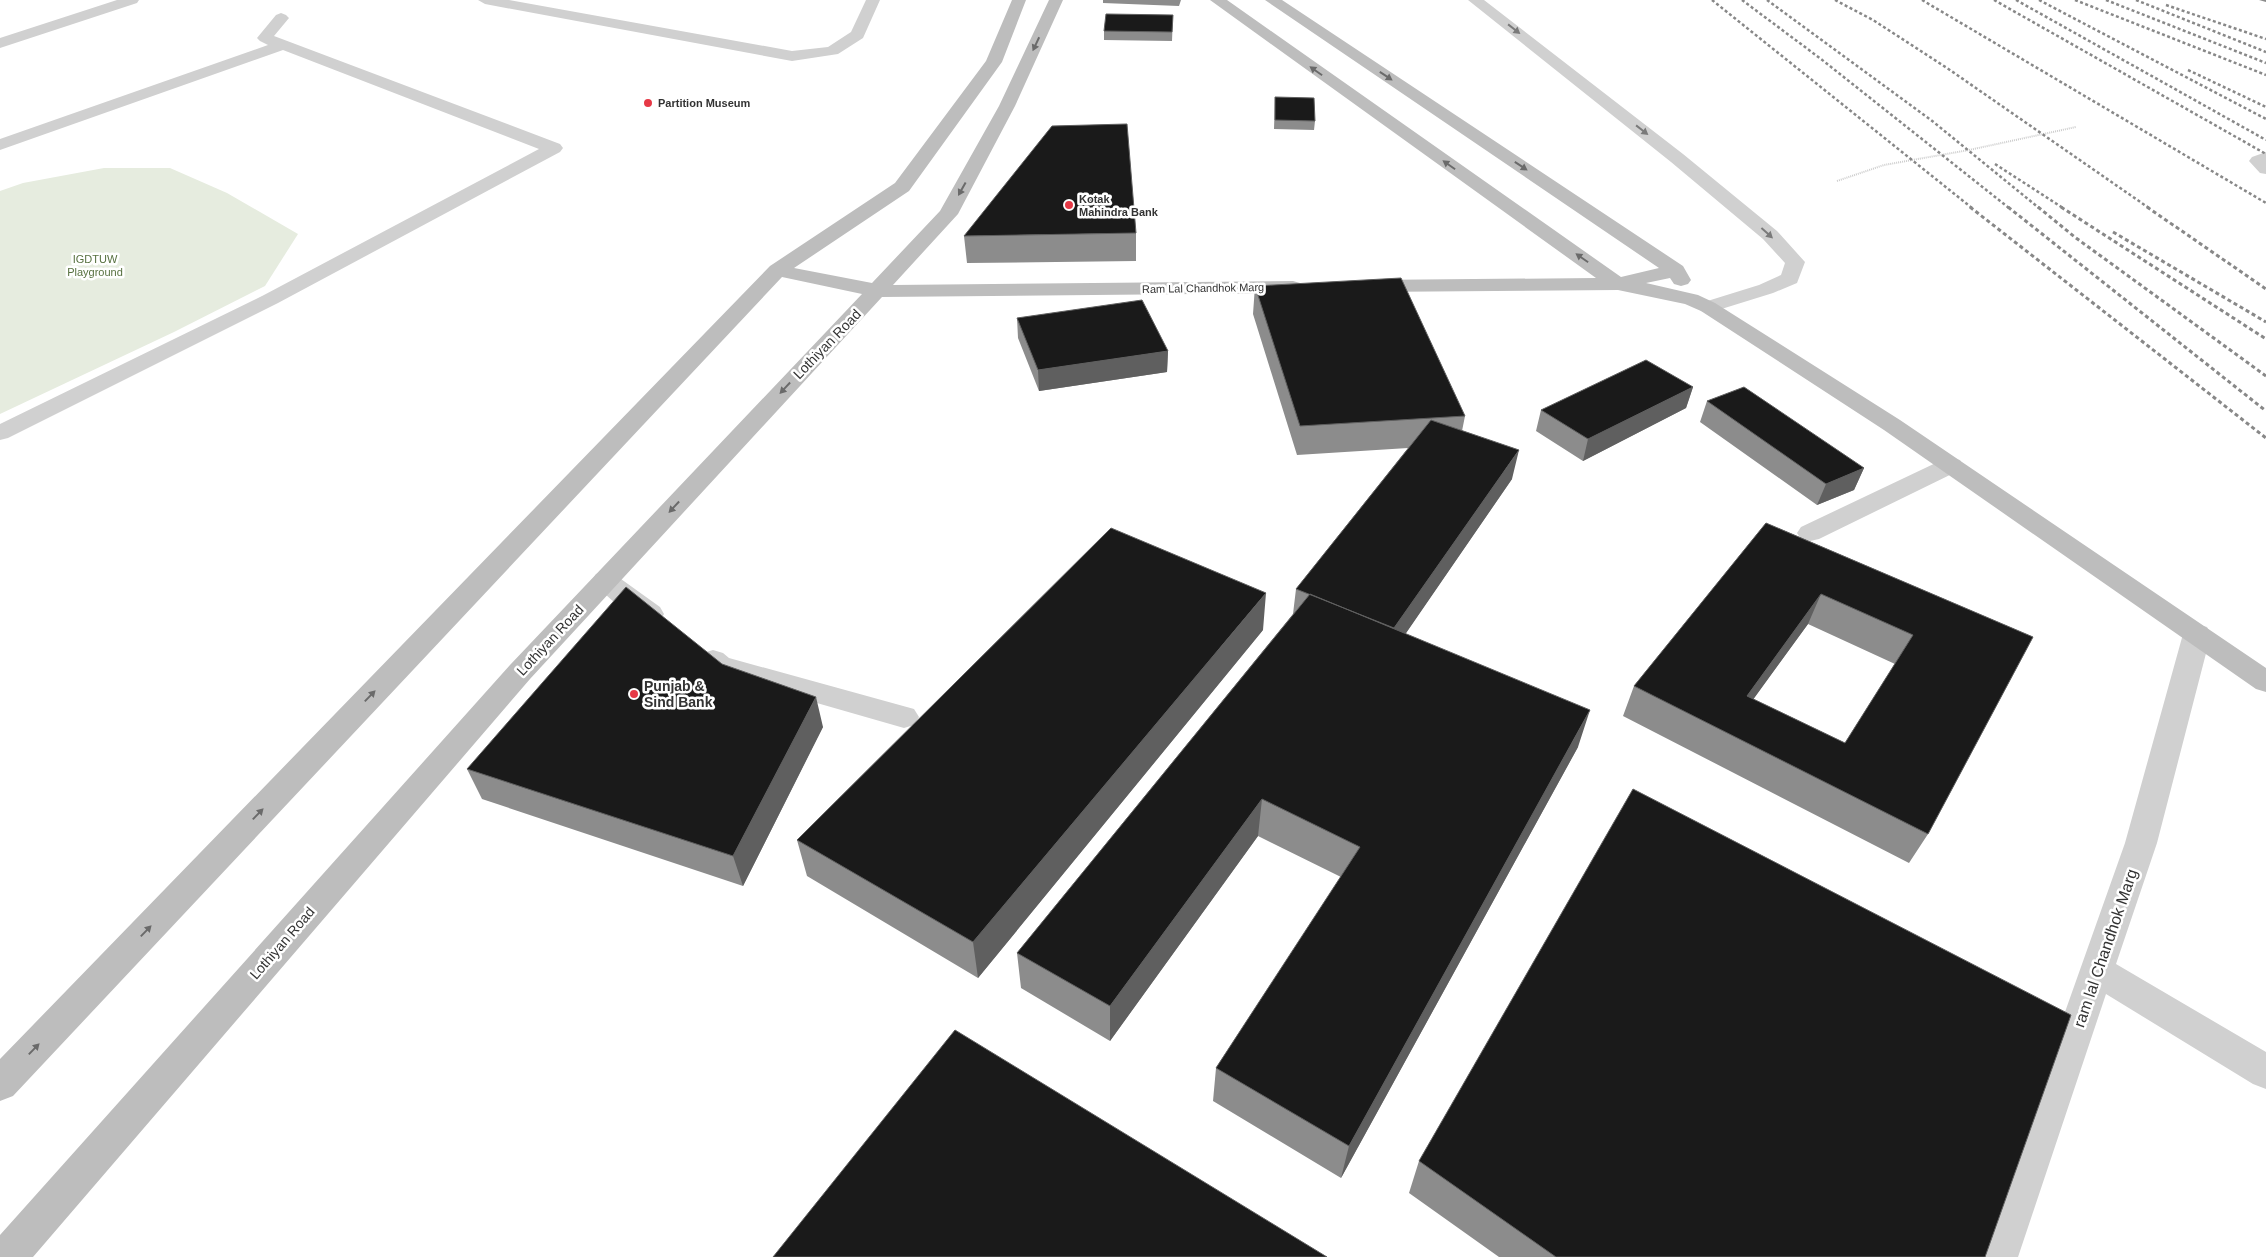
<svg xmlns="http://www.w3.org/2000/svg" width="2266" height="1257" font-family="Arial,sans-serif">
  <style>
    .green { fill: #e6ecdf }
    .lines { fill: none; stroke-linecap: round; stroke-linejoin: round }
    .path { stroke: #cdcdcd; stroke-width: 2; stroke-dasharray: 1 1; stroke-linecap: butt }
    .lane { fill: #d0d0d0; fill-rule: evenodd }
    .street { fill: #d0d0d0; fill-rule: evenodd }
    .secondary { fill: #bdbdbd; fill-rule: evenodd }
    .rail-far1 { stroke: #888; stroke-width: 2.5; stroke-dasharray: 3 2.5; stroke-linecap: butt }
    .rail { stroke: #888; stroke-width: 3; stroke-dasharray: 4 3; stroke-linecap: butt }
    .wall { fill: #8c8c8c; fill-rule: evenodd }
    .shaded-wall { fill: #5f5f5f }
    .building { fill: #1a1a1a; stroke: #5f5f5f; fill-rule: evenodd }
    .oneway { fill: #7a7a7a }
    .oneway2 { fill: #6a6a6a }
    .poi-dot { fill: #e63946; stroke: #fff; stroke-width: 2 }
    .labels { text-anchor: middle; stroke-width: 5; stroke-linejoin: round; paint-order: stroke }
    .far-poi-label { font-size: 11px; font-weight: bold; fill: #333; stroke: #fff; text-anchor: start }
    .far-park-label { font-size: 11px; fill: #56703f; stroke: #fff }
    .far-street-label { font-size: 11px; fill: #333; stroke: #fff }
    .street-label { font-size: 14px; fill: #333; stroke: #fff }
    .poi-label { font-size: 14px; font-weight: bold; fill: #333; stroke: #fff; text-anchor: start }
    .near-street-label { font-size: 16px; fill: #333; stroke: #fff }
  </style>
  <rect width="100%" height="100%" fill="#fff"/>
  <!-- green -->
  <path class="green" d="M104 168H170L227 193 298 234 265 286 174 332 0 414V191L23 183Z"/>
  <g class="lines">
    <!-- path -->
    <path class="path" d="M1837 181 1884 165 1969 150 2076 127"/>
    <!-- lane -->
    <path class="lane" d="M1468 0H1484L1683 154 1777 231 1805 262 1797 283 1773 293 1715 311 1708 313 1701 311 1698 307 1701 303 1759 285 1781 275 1785 263 1763 239 1671 162Z
      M281 13 286 15 289 18 274 36 560 144 563 148 560 152 278 303 8 438 0 440V424L264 295 539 149 283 50 0 150V139L268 45 260 41 257 38 276 15Z
      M2266 152V174L2260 173 2249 161 2252 157Z
      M1951 458 1960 460 1963 465 1960 470 1819 539 1810 541 1801 539 1797 533 1801 527 1942 460Z"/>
    <!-- street -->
    <path class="street" d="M117 0H139L137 3 0 48V38Z
      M478 0H509L792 51 828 47 851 32 866 0H880L863 38 838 54 792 61 485 4Z
      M605 571 614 574 660 607 664 614 660 621C636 627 613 600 596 586L592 580 596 574Z
      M2197 624 2207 627 2211 634 2157 843 2116 964 2266 1052V1089L2253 1084 2106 994 2018 1257H1978L2125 843 2183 634 2187 627Z
      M713 650 723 653 729 658 914 709 919 717 914 725 904 728 709 672 699 660 703 653Z"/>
    <!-- secondary -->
    <path class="secondary" d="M1012 0H1026L1002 62 909 191 794 268 872 283 940 211 999 106 1049 0H1063L1015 106 958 214 893 285 1293 281 1300 283 1303 287 1300 291 1293 293 882 297 530 679 33 1257H0V1235L510 665 862 294 782 277 13 1096 0 1101V1059L770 266 895 183 986 61Z
      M1210 0H1227L1621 277 1659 268 1265 0H1282L1683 266 1691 280 1688 284 1681 286 1674 284 1670 278 1646 283 1698 295 1715 303 1900 420 2266 668V692L2256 689 1884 430 1701 311 1685 304 1618 290 1369 292 1362 290 1359 286 1362 282 1369 280 1596 278Z"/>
    <!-- rail-far1 -->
    <path class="rail-far1" d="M1712 0 1972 208
      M1742 0 1821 59 2009 208
      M1767 0 1931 120 2039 208
      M1835 0 1873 20 1947 68 2149 208
      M1922 0 2266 203
      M1994 0 2266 154
      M2016 0 2266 140
      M2039 0 2266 119
      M2075 0 2266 75
      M2106 0 2266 63
      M2136 0 2266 52
      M2166 5 2266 39
      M2188 70 2266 107
      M1995 164 2063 208"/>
    <!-- rail -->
    <path class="rail" d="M1970 207 2266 438
      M2008 207 2266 411
      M2038 207 2076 238 2266 376
      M2061 207 2266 339
      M2147 207 2266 289
      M2113 232 2266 322"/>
  </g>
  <!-- wall -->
  <path class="wall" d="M1103 0H1181L1179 6 1103 3Z
    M2259 0H2266V2Z
    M1173 15 1172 41 1104 40V31Z
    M1275 97 1315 121 1314 130 1274 129Z
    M1136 233V261L967 263 964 236Z
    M1255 286 1465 416 1462 431 1512 479 1405 634 1578 747 1341 1178 1213 1101 1216 1068 1341 877 1258 836 1110 1041 1021 988 1017 953 1293 614 1296 589 1408 448 1297 455 1253 314Z
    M1017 318 1168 351 1167 372 1039 391 1018 338Z
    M1693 387 1686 408 1583 461 1536 431 1541 410Z
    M1707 401 1864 468 1854 490 1817 505 1700 422Z
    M1766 523 2033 637 1928 834 1909 863 1623 716 1634 686ZM1808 624 1895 664 1845 743 1753 699Z
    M1263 630 978 978 807 876 797 840Z
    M722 664 823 727 743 886 482 799 467 769Z
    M1419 1161 1985 1257H1499L1409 1193Z"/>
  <!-- shaded-wall -->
  <path class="shaded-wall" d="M1168 351 1167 372 1039 391 1038 370Z
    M1693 387 1686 408 1583 461 1588 439Z
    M1519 450 1512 479 1389 658 1394 628Z
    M1864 468 1854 490 1817 505 1826 484Z
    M1266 593 1263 630 978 978 973 942Z
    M1821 594 1808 624 1734 726 1747 696Z
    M816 697 823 727 743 886 733 856Z
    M1590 710 1578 747 1341 1178 1349 1146Z
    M1262 799 1258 836 1110 1041V1006Z"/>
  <!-- building -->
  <path class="building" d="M1106 14 1173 15 1172 32 1104 31Z
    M1275 97 1314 98 1315 121 1275 120Z
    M1127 124 1136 233 964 236 1052 126Z
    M1401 278 1465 416 1300 426 1255 286Z
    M1142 300 1168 351 1038 370 1017 318Z
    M1646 360 1693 387 1588 439 1541 410Z
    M1744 387 1864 468 1826 484 1707 401Z
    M1431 420 1519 450 1394 628 1296 589Z
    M1766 523 2033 637 1928 834 1634 686ZM1821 594 1913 635 1845 743 1747 696Z
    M1111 528 1266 593 973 942 797 840Z
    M626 587 722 664 816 697 733 856 467 769Z
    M1310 594 1590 710 1349 1146 1216 1068 1360 847 1262 799 1110 1006 1017 953Z
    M1633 789 2071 1015 1985 1257H1556L1419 1161Z
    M955 1030 1327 1257H773Z"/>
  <!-- one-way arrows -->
  <defs><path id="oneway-solid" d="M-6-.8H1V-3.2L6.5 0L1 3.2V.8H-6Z" transform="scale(1.25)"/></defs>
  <g class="oneway">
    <use href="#oneway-solid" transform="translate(1514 29) rotate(38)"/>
    <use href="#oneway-solid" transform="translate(1642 130) rotate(38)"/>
    <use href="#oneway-solid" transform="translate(1767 233) rotate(42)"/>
  </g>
  <g class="oneway2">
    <use href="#oneway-solid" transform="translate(1036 44) rotate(115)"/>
    <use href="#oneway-solid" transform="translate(1316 71) rotate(-145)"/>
    <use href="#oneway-solid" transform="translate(1386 76) rotate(34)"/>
    <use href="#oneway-solid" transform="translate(1449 165) rotate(-145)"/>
    <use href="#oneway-solid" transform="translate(1521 166) rotate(34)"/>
    <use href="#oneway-solid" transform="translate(962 189) rotate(119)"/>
    <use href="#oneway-solid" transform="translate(1582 258) rotate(-145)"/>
    <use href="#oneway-solid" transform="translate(785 388) rotate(133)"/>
    <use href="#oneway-solid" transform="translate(674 507) rotate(133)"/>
    <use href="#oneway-solid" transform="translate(370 696) rotate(-46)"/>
    <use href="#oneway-solid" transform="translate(258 814) rotate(-46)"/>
    <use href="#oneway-solid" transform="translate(146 931) rotate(-46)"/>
    <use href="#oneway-solid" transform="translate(34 1049) rotate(-46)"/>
  </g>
  <!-- markers -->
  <g class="poi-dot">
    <circle cx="648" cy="103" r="5"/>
    <circle cx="1069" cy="205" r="5"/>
    <circle cx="634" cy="694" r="5"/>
  </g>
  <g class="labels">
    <!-- far-poi labels -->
    <g class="far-poi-label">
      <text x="658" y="107">Partition Museum</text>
      <text x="1079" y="203">Kotak<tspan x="1079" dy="13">Mahindra Bank</tspan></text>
    </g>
    <!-- far-park labels -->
    <g class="far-park-label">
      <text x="95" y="263">IGDTUW<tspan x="95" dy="13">Playground</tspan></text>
    </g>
    <!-- far-street labels -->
    <g class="far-street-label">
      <text transform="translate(1203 288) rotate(-1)" y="4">Ram Lal Chandhok Marg</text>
    </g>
    <!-- street labels -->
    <g class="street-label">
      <text transform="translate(827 344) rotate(-46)" y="5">Lothiyan Road</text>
      <text transform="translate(550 640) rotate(-47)" y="5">Lothiyan Road</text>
      <text transform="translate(282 943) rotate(-49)" y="5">Lothiyan Road</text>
    </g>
    <!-- poi labels -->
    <g class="poi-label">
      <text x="644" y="691">Punjab &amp;<tspan x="644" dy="16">Sind Bank</tspan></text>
    </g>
    <!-- near-street labels -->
    <g class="near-street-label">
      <text transform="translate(2105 948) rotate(-71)" y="6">ram lal Chandhok Marg</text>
    </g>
  </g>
</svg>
